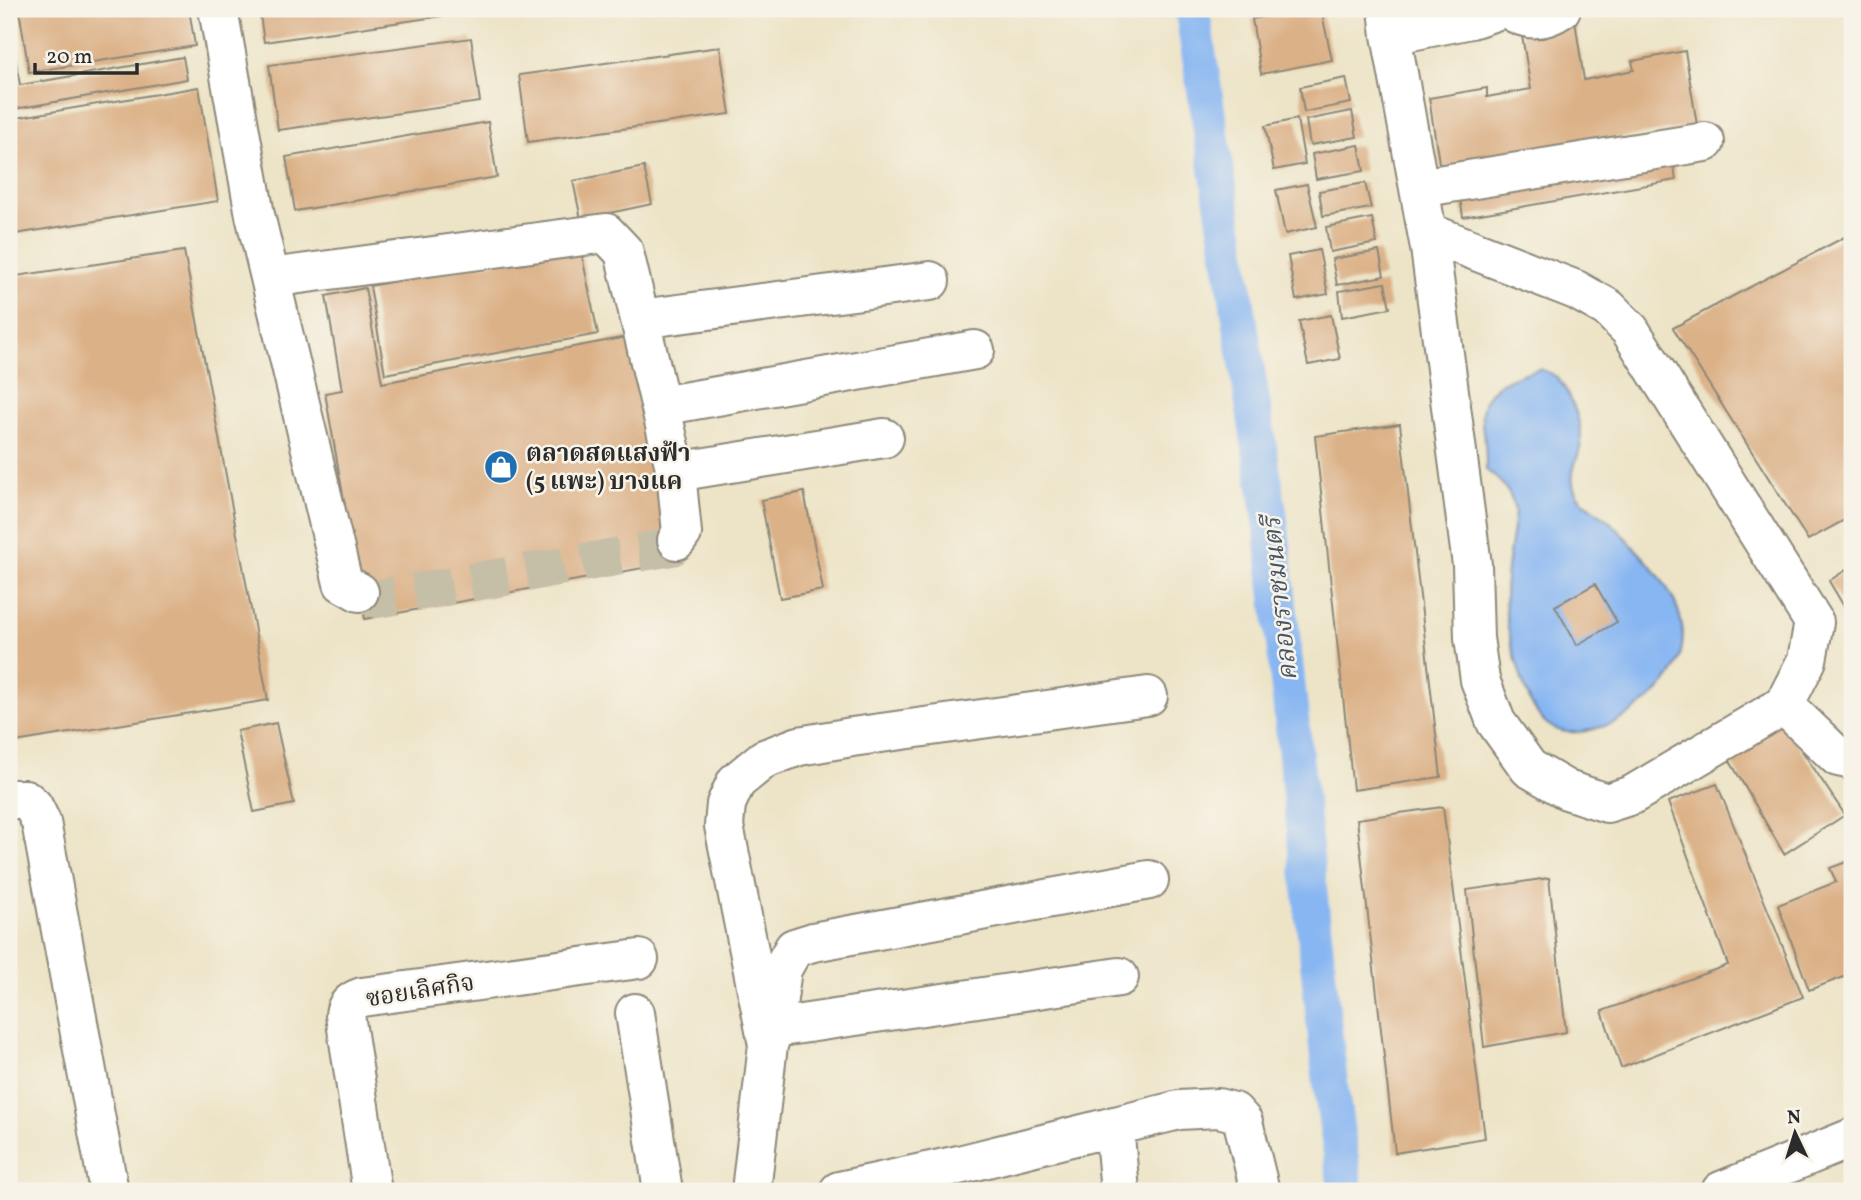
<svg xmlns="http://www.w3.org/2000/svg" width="1861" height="1200" font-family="Vollkorn,'Noto Serif Thai',serif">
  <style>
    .water { fill: #87b6f2; stroke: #59708e; stroke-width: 2 }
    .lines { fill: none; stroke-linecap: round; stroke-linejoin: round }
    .canal { stroke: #87b6f2; stroke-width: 35 }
    .building { fill: #dbb187 }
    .minor-tunnel { stroke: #c6bfa8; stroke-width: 38; stroke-dasharray: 38 19; stroke-linecap: butt }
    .minor-casing { stroke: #8c8879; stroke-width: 42 }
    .minor { stroke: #fff; stroke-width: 38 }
    .labels { text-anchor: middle; stroke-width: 5; stroke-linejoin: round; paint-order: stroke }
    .poi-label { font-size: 24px; font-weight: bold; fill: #2b2b2b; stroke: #f7f3e8; text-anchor: start }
    .street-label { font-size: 24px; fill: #2b2b2b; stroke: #f7f3e8 }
    .water-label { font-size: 26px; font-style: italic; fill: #475567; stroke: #f7f3e8 }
  </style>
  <rect width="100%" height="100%" fill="#f7f3e8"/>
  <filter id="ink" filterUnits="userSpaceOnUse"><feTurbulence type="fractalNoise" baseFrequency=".0143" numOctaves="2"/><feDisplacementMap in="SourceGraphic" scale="14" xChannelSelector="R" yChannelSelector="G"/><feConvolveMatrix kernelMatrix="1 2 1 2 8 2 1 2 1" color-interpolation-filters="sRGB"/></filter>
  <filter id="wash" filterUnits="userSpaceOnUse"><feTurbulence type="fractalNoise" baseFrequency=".00686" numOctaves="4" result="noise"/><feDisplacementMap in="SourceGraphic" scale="28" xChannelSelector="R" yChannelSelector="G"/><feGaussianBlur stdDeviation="1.57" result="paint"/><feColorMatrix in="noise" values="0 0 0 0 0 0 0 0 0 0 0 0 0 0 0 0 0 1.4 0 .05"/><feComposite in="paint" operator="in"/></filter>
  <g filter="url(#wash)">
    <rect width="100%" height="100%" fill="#ede4c7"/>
    <!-- water -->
    <path class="water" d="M1540 369C1545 371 1551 373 1555 376 1570 390 1585 428 1580 448 1576 464 1567 478 1577 494 1585 507 1598 511 1609 521 1617 528 1624 536 1631 544 1663 577 1699 620 1675 669 1663 692 1642 706 1621 719 1614 724 1605 726 1597 728 1543 746 1529 706 1517 663 1510 642 1505 619 1505 596 1505 574 1510 550 1513 528 1514 521 1516 513 1514 507 1510 490 1500 480 1486 470 1486 461 1486 452 1485 443 1484 434 1481 425 1482 416 1482 385 1515 375 1540 369Z"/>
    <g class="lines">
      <!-- canal -->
      <path class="canal" d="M1192 9 1270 516 1331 1089 1346 1191"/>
    </g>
    <g id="blocks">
      <!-- building -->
      <path class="building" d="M19 9H189L195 46 29 72Z
        M259 9H469L470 12 264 42Z
        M1310 9H1321L1332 60 1261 74 1252 19Z
        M1574 14 1584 80 1634 70 1632 61 1685 51 1697 125 1440 169 1429 98 1487 88V97L1531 89 1520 24Z
        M9 27H10L20 85 183 57 187 79 9 110Z
        M471 38 480 102 278 130 269 65Z
        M720 47 730 114 528 142 519 75Z
        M1346 78 1351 103 1304 112 1300 87Z
        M199 87 218 201 9 235V119Z
        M1352 111 1357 137 1310 145 1306 120Z
        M1297 119 1305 164 1274 170 1265 126Z
        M488 122 497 177 295 211 286 157Z
        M1359 145 1364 171 1316 179 1312 154Z
        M1671 149 1676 180 1463 217 1458 184Z
        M644 167 652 204 581 219 573 181Z
        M1365 183 1371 208 1323 216 1319 191Z
        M1307 184 1317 227 1285 234 1276 190Z
        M1372 218 1377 243 1330 252 1326 227Z
        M1852 233V516L1808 540 1673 328Z
        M580 246 598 334 385 374 370 286Z
        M1319 250 1328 294 1296 300 1288 256Z
        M184 251 268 700 9 743V277Z
        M1379 251 1384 276 1337 285 1332 259Z
        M1385 283 1390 308 1342 317 1339 291Z
        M365 288 382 383 627 337 681 561 365 619 325 393 342 390 326 296Z
        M1331 315 1340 359 1308 365 1299 321Z
        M1400 424 1441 777 1353 790 1315 436Z
        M804 492 823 590 780 598 761 500Z
        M1852 566V620L1829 581Z
        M1595 584 1617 622 1577 645 1555 606Z
        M1780 718 1845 815 1784 854 1727 756Z
        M276 723 294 804 254 812 237 731Z
        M1717 784 1803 997 1621 1068 1602 1011 1728 965 1668 802Z
        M1443 807 1485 1138 1395 1153 1357 819Z
        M1852 860V974L1809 990 1778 905 1836 882 1830 868Z
        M1549 878 1566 1032 1484 1047 1467 890Z"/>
    </g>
  </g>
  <g filter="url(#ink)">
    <use href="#blocks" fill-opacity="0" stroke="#8c8879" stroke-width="2"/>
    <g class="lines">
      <!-- minor-tunnel -->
      <path class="minor-tunnel" d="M359 592 377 599 672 547 677 540"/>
      <!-- minor casing -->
      <g class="minor-casing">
        <path id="minor" d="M218 9 255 215 343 583 359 592
          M1388 9 1391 35 1427 232 1430 248 1472 565 1474 638 1480 680 1496 722 1529 768 1567 790 1607 803 1632 795 1784 705 1807 660 1814 622 1630 330 1608 308 1576 290 1427 232
          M1509 9C1526 22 1544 21 1561 9
          M1391 35 1471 19 1501 9
          M1419 188 1705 142
          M270 278 606 233 624 252 676 472 682 533 677 540
          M640 319 930 281
          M661 406 975 350
          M676 472 884 438
          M1784 705 1838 757 1852 760
          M9 799H25L33 806 41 822 109 1191
          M635 1013 663 1191
          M774 1028 1119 977
          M768 1045 724 826 726 804 736 782 764 759 799 746 852 737 1148 696
          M1114 1126 1120 1191
          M372 1191 345 1015C346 1005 353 1000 362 997L639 959
          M751 1191 768 1045 774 1028 782 969 794 948 813 942 1149 880
          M839 1191 963 1164 1179 1110 1218 1108 1234 1112 1243 1122 1260 1191
          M1721 1191 1852 1138"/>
      </g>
      <!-- minor -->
      <use href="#minor" class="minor"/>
    </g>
  </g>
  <!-- icons -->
  <defs>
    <g id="shop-disc" transform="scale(1.75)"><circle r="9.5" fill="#1f6fb2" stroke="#f7f3e8"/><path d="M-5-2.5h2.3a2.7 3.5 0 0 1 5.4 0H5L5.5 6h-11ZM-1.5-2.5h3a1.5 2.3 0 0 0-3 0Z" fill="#fff"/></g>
  </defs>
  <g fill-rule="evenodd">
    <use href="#shop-disc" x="501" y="467"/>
  </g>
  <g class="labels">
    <!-- poi labels -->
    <g class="poi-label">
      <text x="526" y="461">ตลาดสดแสงฟ้า<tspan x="526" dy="28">(5 แพะ) บางแค</tspan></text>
    </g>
    <!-- street labels -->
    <g class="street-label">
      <text transform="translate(420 990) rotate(-9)" y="8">ซอยเลิศกิจ</text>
    </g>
    <!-- water labels -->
    <g class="water-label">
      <text transform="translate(1279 599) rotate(-96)" y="9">คลองราชมนตรี</text>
    </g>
  </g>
  <!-- margin -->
  <rect width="1861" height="1200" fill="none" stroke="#f7f3e8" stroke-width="35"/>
  <!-- north arrow -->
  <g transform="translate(1795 1133) rotate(356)" stroke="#f7f3e8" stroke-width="5" paint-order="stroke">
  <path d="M0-5L12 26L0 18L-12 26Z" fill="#2b2b2b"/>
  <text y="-10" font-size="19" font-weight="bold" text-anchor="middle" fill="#2b2b2b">N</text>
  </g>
  <!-- scale -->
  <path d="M35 63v10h102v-10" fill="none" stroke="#2b2b2b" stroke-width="3.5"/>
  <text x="46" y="63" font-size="21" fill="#2b2b2b" stroke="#f7f3e8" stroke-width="5" paint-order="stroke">20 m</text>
</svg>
